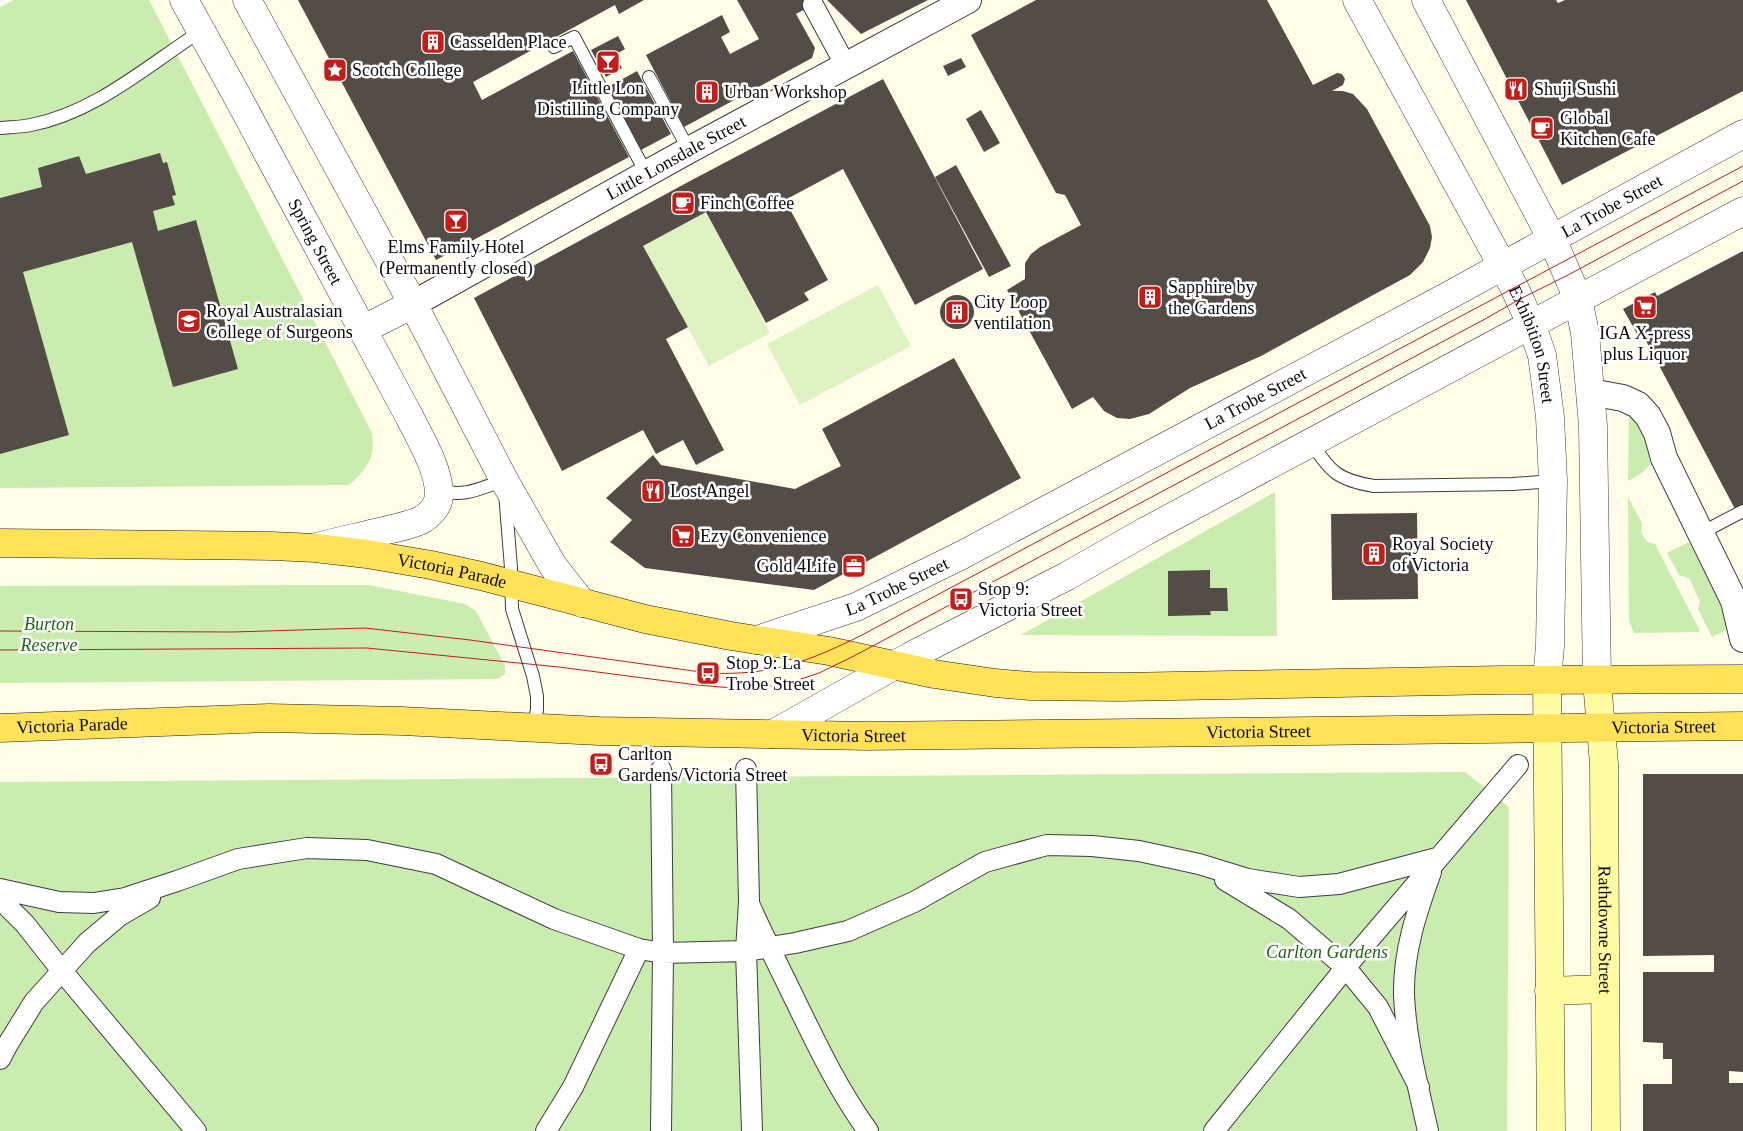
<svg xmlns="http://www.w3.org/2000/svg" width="1743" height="1131" font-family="'Times New Roman',serif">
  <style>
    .green { fill: #caecaf }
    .pitch { fill: #def3c1 }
    .building { fill: #544c46 }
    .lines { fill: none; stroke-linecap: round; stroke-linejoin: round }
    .service-casing { stroke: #3e3e3e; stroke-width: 14 }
    .pedestrian-casing { stroke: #3e3e3e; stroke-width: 22 }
    .minor-casing { stroke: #3e3e3e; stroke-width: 28 }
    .tertiary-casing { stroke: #3e3e3e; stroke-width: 29 }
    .secondary-casing { stroke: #2d2d2d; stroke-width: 29 }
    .primary-casing { stroke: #1c1c1c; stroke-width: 29 }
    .service { stroke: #fff; stroke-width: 12 }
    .pedestrian { stroke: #fff; stroke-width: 20 }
    .minor { stroke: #fff; stroke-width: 26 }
    .tertiary { stroke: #fff; stroke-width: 28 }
    .secondary { stroke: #fffba3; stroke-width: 28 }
    .primary { stroke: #ffe258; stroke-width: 28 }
    .tram { stroke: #c51c18; stroke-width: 1 }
    .labels { text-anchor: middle; stroke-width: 5; stroke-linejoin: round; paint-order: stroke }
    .poi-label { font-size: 18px; fill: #0b0b0b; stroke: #fff; text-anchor: start }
    .street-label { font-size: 18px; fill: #0b0b0b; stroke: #fff }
    .park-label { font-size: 18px; font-style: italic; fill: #226717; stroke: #fff }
  </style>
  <rect width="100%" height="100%" fill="#fffce8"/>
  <!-- green -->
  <path class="green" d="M14 0H149L372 433C376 457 367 469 349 485L0 488V7Z
    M1629 409 1636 417 1654 455C1649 470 1641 474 1628 481Z
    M1275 492 1277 636 1021 635Z
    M1628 497 1642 523 1641 532 1647 542 1655 544 1699 629V632L1634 633 1629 621Z
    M1689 542 1733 627 1712 637 1698 609 1700 602 1689 578 1679 575 1667 553Z
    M342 585H369L465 604 476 611 505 666V674L498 679 0 683V586Z
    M1465 772 1509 807 1507 1131H0V782Z"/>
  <!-- pitch -->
  <path class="pitch" d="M706 212 770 333 709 366 643 246Z
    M878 285 911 346 800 405 767 344Z"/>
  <!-- building -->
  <path class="building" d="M298 0H644L619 14 615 5 473 82 482 100 573 51 629 157 436 260Z
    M737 0H822L796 14 815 48 812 58 684 127 646 55 722 15 730 32 721 37 730 54 759 39Z
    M827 0H928L861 34Z
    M1036 0H1267L1313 85 1337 73 1342 74 1345 79 1343 85 1332 91H1343L1353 94 1367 109 1430 226 1432 237 1430 248 1423 262 1410 275 1261 356 1190 388 1149 414 1130 419 1117 418 1104 411 1093 397 1072 409 1007 290 1025 279V263L1031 254 1040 247 1081 225 1065 195 1056 193 971 35Z
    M1466 0H1556L1558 3 1565 0H1743V91L1562 185Z
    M618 36 625 49 615 55 622 68 606 77 591 50Z
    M961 58 966 67 948 76 943 66Z
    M637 71 671 134 641 150 608 87Z
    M883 79 983 269 915 305 843 169 785 200 828 280 804 293 809 300 766 323 706 212 643 246 688 327 666 339 724 450 696 465 683 440 656 454 643 430 562 471 474 298 690 181Z
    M981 110 1000 143 984 152 966 119Z
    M160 153 163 163 167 162 176 195 172 196 175 205 153 211 158 231 196 220 238 369 173 387 132 242 23 272 69 435 0 454V198L42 187 38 168 79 156 86 174Z
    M956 165 1011 266 989 277 935 177Z
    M1743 251V505L1735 509 1644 337 1640 339 1623 309 1655 292 1657 296Z
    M940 312a17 17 0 1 1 34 0a17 17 0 1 1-34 0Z
    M954 358 1021 478 814 590 645 568 610 542 632 520 606 498 653 455 661 465 795 489 841 466 822 429Z
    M1417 513 1418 599 1332 600 1331 514Z
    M1210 570V588H1227L1228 611H1210L1211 615 1168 616V571Z
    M1643 774H1743V1072L1729 1071V1083H1743V1131H1643V1084H1672V1059H1663V1043L1643 1042V972H1714V955L1643 956Z"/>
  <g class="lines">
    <!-- service casing -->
    <g class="service-casing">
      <path id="service" d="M554 47 574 37 646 173
        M649 77 689 150
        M0 128C10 127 21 127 31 125 96 112 147 66 201 31
        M1311 442C1330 472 1338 480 1374 486L1513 484 1553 481
        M438 489C461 499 482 488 504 480L511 568 512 609 533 676 537 696V710L533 728
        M1701 533 1743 511"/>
    </g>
    <!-- pedestrian casing -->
    <g class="pedestrian-casing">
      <path id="pedestrian" d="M813 5 846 66
        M746 769 749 902 746 951 752 1131
        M661 770 663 953 661 1131
        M1225 880 1289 919 1346 968 1378 1007 1419 1087
        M0 889 59 902 94 903 125 898 177 881 238 859 307 848 367 850 436 864 554 919 639 949 663 953 746 951 795 943 848 931 914 902 985 862 1047 845 1092 846 1139 851 1199 864 1248 879 1299 887 1339 884 1437 858
        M0 899 25 924 62 971 196 1131
        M750 906C765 939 781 971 797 1004 819 1049 838 1089 868 1131
        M0 1059 8 1044 34 1002 87 943 119 916 150 898
        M546 1131 573 1087 639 949
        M1214 1131 1355 956 1518 765
        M1428 1131C1418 1086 1406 1041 1404 995 1403 952 1417 911 1431 872"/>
    </g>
    <!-- minor casing -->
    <g class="minor-casing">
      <g id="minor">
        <path id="s1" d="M413 304 689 150 968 0"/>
        <path d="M1590 392 1623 398 1638 405 1648 416 1657 433 1664 458 1734 601 1743 639"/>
      </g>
    </g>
    <!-- tertiary casing -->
    <g class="tertiary-casing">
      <g id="tertiary">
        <path id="s2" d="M184 0 236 94 409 416C420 438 439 469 439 494 439 505 432 513 423 519 413 525 399 527 387 530 363 536 340 541 316 547"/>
        <path d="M247 0 413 304 504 480 553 566 582 603"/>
        <path id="s3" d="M1357 0 1514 287 1531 324 1542 355 1550 417 1553 481 1550 646 1547 680"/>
        <path d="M1426 0 1552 239 1578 299 1585 333 1593 426 1597 681"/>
        <path d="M362 330 413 304"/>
        <path id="s4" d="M757 640 856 607 962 555 1448 296 1743 134"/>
        <path d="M773 734 911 656 1067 576 1146 531 1743 211"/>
      </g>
    </g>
    <!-- secondary casing -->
    <g class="secondary-casing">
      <g id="secondary">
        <path d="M1547 680 1551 1131"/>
        <path id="s5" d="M1597 681 1604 764 1606 1131"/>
        <path d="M1549 991 1604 989"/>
      </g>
    </g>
    <!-- primary casing -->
    <g class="primary-casing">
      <g id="primary">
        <path id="s6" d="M0 543 272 546 315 548 367 554 431 565 481 576 645 619 731 636 829 651 934 674 995 683 1030 686 1119 687 1502 680 1743 679"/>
        <path id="s7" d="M0 728 269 718 402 721 599 731 868 736 1743 726"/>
      </g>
    </g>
    <!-- service -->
    <use href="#service" class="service"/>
    <!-- pedestrian -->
    <use href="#pedestrian" class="pedestrian"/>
    <!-- minor -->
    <use href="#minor" class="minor"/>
    <!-- tertiary -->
    <use href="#tertiary" class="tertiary"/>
    <!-- secondary -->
    <use href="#secondary" class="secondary"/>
    <!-- primary -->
    <use href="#primary" class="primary"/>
    <!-- tram -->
    <path class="tram" d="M0 631 233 632 365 628 470 640 708 673C770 676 808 662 862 635L1743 166
      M0 650 367 648 559 667 697 685 733 688H757L789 683 819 673 854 656 1485 319 1520 299 1568 275 1743 181"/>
  </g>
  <!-- icons -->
  <defs>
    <g id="building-square" transform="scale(1.25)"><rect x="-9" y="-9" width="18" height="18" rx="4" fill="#c51c18" stroke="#fff"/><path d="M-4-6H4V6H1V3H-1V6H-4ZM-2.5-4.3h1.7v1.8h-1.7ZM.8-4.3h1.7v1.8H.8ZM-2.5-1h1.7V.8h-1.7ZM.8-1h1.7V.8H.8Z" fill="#fff"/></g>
    <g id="bar-square" transform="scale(1.25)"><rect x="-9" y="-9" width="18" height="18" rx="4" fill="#c51c18" stroke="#fff"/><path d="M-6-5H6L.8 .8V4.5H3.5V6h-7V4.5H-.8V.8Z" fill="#fff"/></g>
    <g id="sight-square" transform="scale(1.25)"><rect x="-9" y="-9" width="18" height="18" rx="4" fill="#c51c18" stroke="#fff"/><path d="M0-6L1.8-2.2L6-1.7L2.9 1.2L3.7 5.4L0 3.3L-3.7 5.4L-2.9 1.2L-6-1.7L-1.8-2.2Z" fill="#fff"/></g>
    <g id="restaurant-square" transform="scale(1.25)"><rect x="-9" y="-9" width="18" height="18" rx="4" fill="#c51c18" stroke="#fff"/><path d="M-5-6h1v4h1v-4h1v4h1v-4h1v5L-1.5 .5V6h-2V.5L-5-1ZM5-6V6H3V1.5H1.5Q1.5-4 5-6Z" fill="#fff"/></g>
    <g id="cafe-square" transform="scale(1.25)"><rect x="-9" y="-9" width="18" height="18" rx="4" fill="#c51c18" stroke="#fff"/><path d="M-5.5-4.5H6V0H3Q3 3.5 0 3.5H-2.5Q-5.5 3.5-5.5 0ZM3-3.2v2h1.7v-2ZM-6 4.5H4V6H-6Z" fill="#fff"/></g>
    <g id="supermarket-square" transform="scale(1.25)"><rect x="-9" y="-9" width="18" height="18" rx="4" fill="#c51c18" stroke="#fff"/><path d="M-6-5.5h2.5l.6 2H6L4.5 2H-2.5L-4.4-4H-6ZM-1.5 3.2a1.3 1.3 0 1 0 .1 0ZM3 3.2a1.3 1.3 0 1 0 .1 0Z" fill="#fff"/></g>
    <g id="university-square" transform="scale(1.25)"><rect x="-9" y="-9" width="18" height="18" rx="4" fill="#c51c18" stroke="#fff"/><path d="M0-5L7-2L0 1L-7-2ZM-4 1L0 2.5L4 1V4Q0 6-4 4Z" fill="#fff"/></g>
    <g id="office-square" transform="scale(1.25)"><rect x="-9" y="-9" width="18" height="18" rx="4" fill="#c51c18" stroke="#fff"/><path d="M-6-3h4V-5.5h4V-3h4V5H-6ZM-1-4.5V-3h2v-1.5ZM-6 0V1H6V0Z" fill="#fff"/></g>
    <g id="bus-square" transform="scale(1.25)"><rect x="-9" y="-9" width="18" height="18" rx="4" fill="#c51c18" stroke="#fff"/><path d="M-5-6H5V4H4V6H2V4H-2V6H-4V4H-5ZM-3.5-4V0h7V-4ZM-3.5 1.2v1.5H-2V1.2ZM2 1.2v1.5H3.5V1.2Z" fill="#fff"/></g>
  </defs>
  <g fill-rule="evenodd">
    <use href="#building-square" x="433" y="42"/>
    <use href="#bar-square" x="608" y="62"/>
    <use href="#sight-square" x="335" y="70"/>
    <use href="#restaurant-square" x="1516" y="89"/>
    <use href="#building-square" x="707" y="92"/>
    <use href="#cafe-square" x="1542" y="128"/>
    <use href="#cafe-square" x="683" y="203"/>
    <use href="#bar-square" x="456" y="221"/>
    <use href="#building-square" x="1150" y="297"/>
    <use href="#supermarket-square" x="1645" y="307"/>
    <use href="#building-square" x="957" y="312"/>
    <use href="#university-square" x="189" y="321"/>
    <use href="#restaurant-square" x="653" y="491"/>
    <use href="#supermarket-square" x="683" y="536"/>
    <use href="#building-square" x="1374" y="554"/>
    <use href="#office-square" x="854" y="566"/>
    <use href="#bus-square" x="961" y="599"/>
    <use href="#bus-square" x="708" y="673"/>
    <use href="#bus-square" x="601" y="764"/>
  </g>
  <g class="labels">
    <!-- poi labels -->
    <g class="poi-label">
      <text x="450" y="48">Casselden Place</text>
      <text x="352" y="76">Scotch College</text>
      <text x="608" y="94" text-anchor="middle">Little Lon<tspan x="608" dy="21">Distilling Company</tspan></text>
      <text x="1534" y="95">Shuji Sushi</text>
      <text x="724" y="98">Urban Workshop</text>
      <text x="1560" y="124">Global<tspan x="1560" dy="21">Kitchen Cafe</tspan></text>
      <text x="700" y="209">Finch Coffee</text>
      <text x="456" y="253" text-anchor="middle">Elms Family Hotel<tspan x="456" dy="21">(Permanently closed)</tspan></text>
      <text x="1168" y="293">Sapphire by<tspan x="1168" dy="21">the Gardens</tspan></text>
      <text x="974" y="308">City Loop<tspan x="974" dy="21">ventilation</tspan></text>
      <text x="206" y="317">Royal Australasian<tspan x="206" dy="21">College of Surgeons</tspan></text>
      <text x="1645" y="339" text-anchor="middle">IGA X-press<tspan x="1645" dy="21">plus Liquor</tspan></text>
      <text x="670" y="497">Lost Angel</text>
      <text x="700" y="542">Ezy Convenience</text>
      <text x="1392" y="550">Royal Society<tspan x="1392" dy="21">of Victoria</tspan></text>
      <text x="836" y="572" text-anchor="end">Gold 4Life</text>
      <text x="978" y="595">Stop 9:<tspan x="978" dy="21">Victoria Street</tspan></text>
      <text x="726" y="669">Stop 9: La<tspan x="726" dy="21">Trobe Street</tspan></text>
      <text x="618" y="760">Carlton<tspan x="618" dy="21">Gardens/Victoria Street</tspan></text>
    </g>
    <!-- street labels -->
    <g class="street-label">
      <text dy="6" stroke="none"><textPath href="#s1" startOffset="301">Little Lonsdale Street</textPath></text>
      <text dy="6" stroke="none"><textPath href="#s4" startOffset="960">La Trobe Street</textPath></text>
      <text dy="6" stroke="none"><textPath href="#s2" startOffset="275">Spring Street</textPath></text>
      <text dy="6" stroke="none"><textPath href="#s3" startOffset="388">Exhibition Street</textPath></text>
      <text dy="6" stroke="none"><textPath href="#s4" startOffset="555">La Trobe Street</textPath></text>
      <text dy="6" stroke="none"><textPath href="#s6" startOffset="454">Victoria Parade</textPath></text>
      <text dy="6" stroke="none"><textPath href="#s4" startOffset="150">La Trobe Street</textPath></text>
      <text dy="6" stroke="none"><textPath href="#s7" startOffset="72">Victoria Parade</textPath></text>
      <text dy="6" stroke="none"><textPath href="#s7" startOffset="1664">Victoria Street</textPath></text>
      <text dy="6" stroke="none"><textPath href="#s7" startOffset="1259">Victoria Street</textPath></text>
      <text dy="6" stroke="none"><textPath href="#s7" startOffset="854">Victoria Street</textPath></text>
      <text dy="6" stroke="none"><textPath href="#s5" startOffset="249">Rathdowne Street</textPath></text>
    </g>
    <!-- park labels -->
    <g class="park-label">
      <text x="49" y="630">Burton<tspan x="49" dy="21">Reserve</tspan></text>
      <text x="1327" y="958">Carlton Gardens</text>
    </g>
  </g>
</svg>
